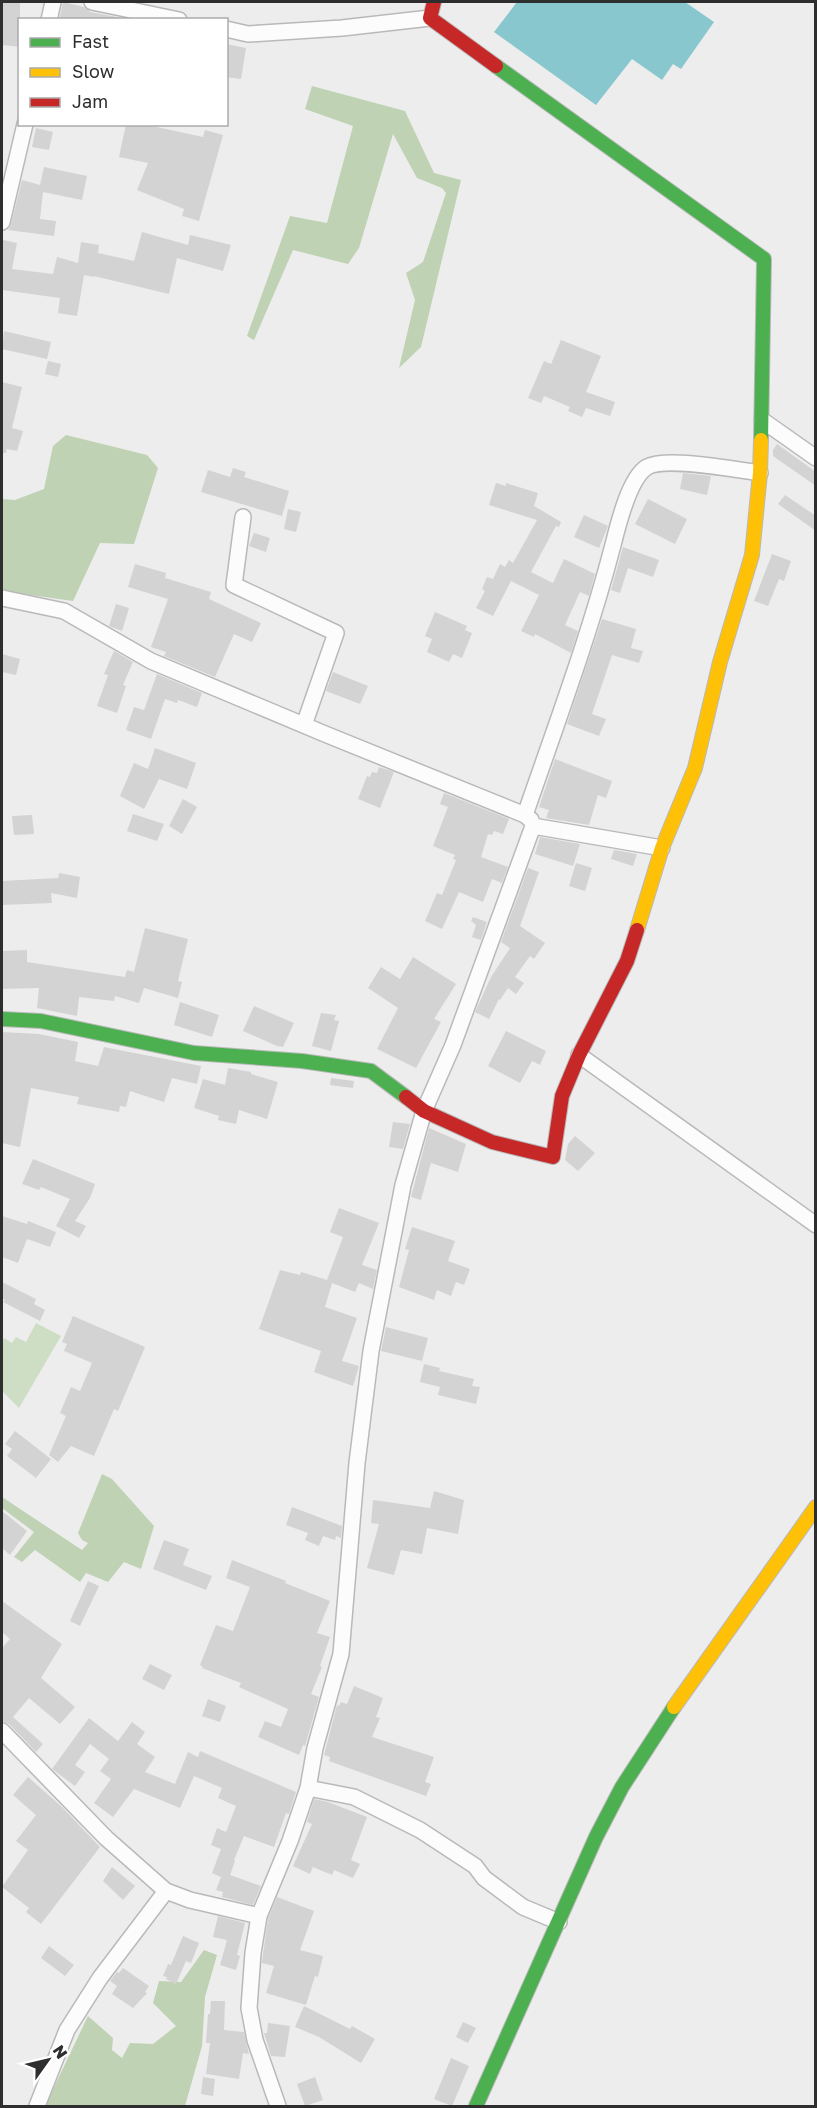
<svg xmlns="http://www.w3.org/2000/svg" width="817" height="2108" font-family="'Golos Text',sans-serif">
  <style>
    .green { fill: #cedec5 }
    .forest { fill: #bfd2b3 }
    .water { fill: #88c7ce }
    .building { fill: #d3d3d3 }
    .lines { fill: none; stroke-linecap: round; stroke-linejoin: round }
    .street-casing { stroke: #b9b9ba; stroke-width: 18 }
    .fast-casing { stroke: #b9b9ba; stroke-width: 16 }
    .slow-casing { stroke: #b9b9ba; stroke-width: 16 }
    .jam-casing { stroke: #b9b9ba; stroke-width: 16 }
    .street { stroke: #fcfcfc; stroke-width: 15 }
    .fast { stroke: #4caf50; stroke-width: 14 }
    .slow { stroke: #ffc107; stroke-width: 14 }
    .jam { stroke: #c62828; stroke-width: 14 }
  </style>
  <rect width="100%" height="100%" fill="#ededee"/>
  <!-- green -->
  <path class="green" d="M36 1323 61 1336 19 1408 2 1391V1343L4 1338 12 1343 16 1337 26 1342Z"/>
  <!-- forest -->
  <path class="forest" d="M312 86 405 111 434 173 461 180 421 347 399 368 415 300 406 273 423 262 446 193 442 188 417 178 393 134 359 248 348 264 293 250 254 340 247 336 290 216 327 223 353 126 305 109Z
    M66 435 147 455 158 468 134 544 100 543 73 601 2 591V499L15 500 44 489 53 446Z
    M102 1474 112 1479 154 1526 141 1569 124 1562 108 1582 86 1573 80 1582 35 1550 22 1562 14 1557 34 1532 2 1508V1497L82 1550 88 1543 82 1540 78 1533Z
    M204 1950 217 1955 205 1997 202 2046 185 2106H45L88 2016 113 2038 112 2050 122 2058 130 2043 153 2044 176 2026 153 2003 159 1981 181 1982Z"/>
  <!-- water -->
  <path class="water" d="M517 2H685L714 22 681 69 673 64 662 80 632 59 596 105 494 32Z"/>
  <!-- building -->
  <path class="building" d="M2 2H20V47L2 45Z
    M63 2 84 7 90 12 117 17 116 20H59Z
    M226 44 246 48 241 79 226 77 228 63H226Z
    M126 124H153L152 126 203 137 205 130 223 135 199 221 182 216 184 209 137 190 148 163 119 157Z
    M36 128 53 132 49 150 32 147Z
    M44 167 87 176 82 200 43 192 40 219 56 221 54 236 8 230 11 224 22 180 40 185Z
    M142 232 188 245 190 235 231 245 223 271 177 258 169 294 94 276V277L84 275 77 316 58 313 60 298 2 290 3 240 17 243 12 269 53 274 57 257 78 263 81 242 99 245 98 253 134 261Z
    M4 331 51 342 47 359 2 349Z
    M561 340 601 356 586 392 615 402 610 416 586 408 582 417 568 411 570 407 544 396 541 403 528 398 544 361 551 364Z
    M48 361 61 364 58 377 45 374Z
    M2 382 22 387 12 428 23 431 17 451 7 449 6 453H2Z
    M777 444 816 472V486L773 456V450Z
    M233 468 246 472 244 477 289 491 282 516 201 492 208 470 230 477Z
    M683 473 711 476 707 495 680 489Z
    M496 483 506 486V483L538 493 534 506 561 522 559 527 556 526 531 572 553 583 564 559 595 574 589 596 580 592 565 625 578 631 571 653 535 634 534 637 521 631 539 595 511 581 493 616 476 608 485 591 482 589 487 577 493 579 500 564 505 567 509 560 513 563 537 520 489 505Z
    M785 495 816 516V531L778 504Z
    M648 499 687 519 675 544 635 524Z
    M288 509 301 512 296 532 284 529Z
    M584 515 608 526 599 548 574 537Z
    M254 533 270 538 266 552 249 546Z
    M623 547 659 560 653 577 628 568 620 593 611 590Z
    M772 554 791 561 784 581 779 579 768 606 754 601Z
    M135 564 166 573 165 578 211 592 209 599 261 623 252 642 234 634 215 677 164 656 166 652 151 647 168 599 128 587Z
    M116 604 129 608 122 631 109 626Z
    M435 612 467 626 465 630 472 633 462 658 453 654 449 662 427 652 432 639 425 636Z
    M602 619 636 629 631 648 643 651 639 663 612 655 592 714 606 719 599 736 567 724Z
    M114 651 133 662 123 685 126 686 117 713 97 706 108 675 104 674Z
    M2 654 20 659 16 675 2 672Z
    M333 672 368 686 360 704 326 691Z
    M157 674 202 693 197 707 178 700 177 703 165 699 151 739 126 730 134 707 144 710Z
    M155 748 196 763 187 789 159 779 144 809 120 796 134 763 148 769Z
    M555 759 612 781 606 798 598 795 589 825 546 818 549 810 539 807Z
    M379 767 394 772 380 808 358 799 367 776 370 777 372 772 377 773Z
    M444 793 509 819 503 834 494 831 492 835 488 834 481 857 508 867 502 883 492 879 483 902 459 892 442 929 425 921 437 893 442 895 456 860 453 859 455 855 433 846 448 807 440 804Z
    M183 799 197 807 182 834 169 826Z
    M133 814 164 824 157 841 127 831Z
    M32 815 34 834 14 835 12 816Z
    M540 837 580 844 573 866 535 854Z
    M614 850 637 854 633 866 611 859Z
    M576 863 592 868 585 891 569 886Z
    M528 868 539 872 520 926 545 943 534 959 530 956 515 977 524 983 516 994 508 988 500 1000 499 999 489 1019 475 1012 491 977 510 948 501 942Z
    M59 873 80 877 77 898 51 893 52 903 2 905V881L58 878Z
    M473 917 487 922 481 940 472 937 476 925 471 921Z
    M145 928 188 939 178 981 182 982 178 998 144 988 139 1003 115 996 114 1001 79 997 77 1016 37 1008 39 988 2 989V951L27 950V962L125 977 127 970 134 972Z
    M413 957 456 984 434 1019 441 1022 416 1068 377 1049 398 1008 368 988 381 967 400 979Z
    M180 1002 219 1015 212 1037 174 1025Z
    M254 1006 294 1023 283 1047 277 1046 243 1031Z
    M321 1013 336 1015 334 1020 339 1021 331 1051 312 1046Z
    M506 1031 546 1051 540 1065 532 1061 520 1083 488 1066Z
    M2 1032 39 1034 78 1042 75 1061 98 1066 104 1047 201 1066 197 1084 172 1078 164 1102 130 1091 126 1107 120 1106 119 1112 77 1104 79 1097 31 1088 20 1147 2 1143Z
    M228 1068 251 1072V1074L278 1082 267 1119 239 1110 236 1124 218 1120 219 1116 194 1108 203 1079 225 1085Z
    M331 1078 354 1081 353 1088 330 1085Z
    M393 1122 410 1124 403 1149 389 1147Z
    M429 1128 466 1144 458 1172 431 1163 421 1200 411 1197Z
    M575 1136 595 1153 578 1171 565 1160 568 1144Z
    M33 1159 95 1184 90 1198 75 1221 86 1226 79 1238 56 1226 70 1199 41 1187 39 1190 22 1184Z
    M339 1208 379 1223 362 1265 377 1270 373 1289 359 1283 355 1292 332 1283 325 1307 357 1318 342 1361 359 1366 353 1386 314 1372 321 1351 259 1329 280 1270 300 1275 301 1272 327 1280 343 1237 330 1232Z
    M2 1216 27 1224 28 1221 56 1232 50 1247 27 1239 18 1263 2 1257Z
    M412 1227 455 1241 448 1261 470 1269 464 1285 456 1282 451 1296 437 1290 434 1300 399 1287 409 1250 405 1249Z
    M2 1282 36 1299 34 1304 45 1310 40 1321 3 1302 5 1300 2 1298Z
    M73 1316 145 1347 118 1411 114 1409 94 1456 71 1446 58 1462 49 1455 66 1416 60 1413 71 1387 80 1391 92 1363 64 1351 67 1344 62 1342Z
    M386 1327 428 1338 422 1361 381 1351Z
    M424 1364 440 1368 439 1371 474 1379 472 1386 480 1387 476 1404 438 1395 440 1387 420 1382Z
    M15 1431 51 1459 36 1478 7 1456 12 1449 5 1444Z
    M434 1491 464 1500 458 1534 427 1528 422 1554 401 1550 394 1575 367 1568 379 1524 371 1523 373 1500 430 1508Z
    M292 1507 342 1526 341 1538 336 1536 335 1540 323 1536 319 1546 305 1540 308 1533 286 1525Z
    M2 1511 27 1531 10 1555 2 1548Z
    M164 1540 189 1549 183 1565 212 1576 206 1590 153 1569Z
    M232 1560 286 1581 285 1583 330 1601 317 1633 330 1637 320 1666 322 1667 311 1694 319 1697 305 1746 303 1745 299 1755 258 1737 265 1721 281 1727 288 1709 239 1687 241 1683 202 1668 203 1667 200 1665 216 1625 233 1631 250 1587 226 1578Z
    M88 1581 99 1586 80 1626 70 1621Z
    M2 1601 62 1644 41 1678 75 1707 60 1724 29 1698 13 1717 43 1744 36 1752 9 1724 2 1721V1648L10 1639 2 1632Z
    M150 1664 172 1675 164 1690 142 1679Z
    M354 1686 383 1698 376 1717 380 1718 372 1737 434 1757 425 1782 431 1784 426 1796 329 1761 330 1757 324 1755 337 1705 339 1706 341 1702 347 1704Z
    M208 1699 226 1706 220 1722 202 1716Z
    M89 1718 118 1741 132 1722 145 1732 137 1744 155 1757 145 1772 175 1784 188 1752 198 1757 200 1751 296 1792 289 1814 286 1813 274 1847 244 1836 234 1860 235 1861 230 1875 261 1886 253 1905 222 1897 223 1892 216 1890 221 1877 212 1873 221 1849 211 1845 217 1828 226 1832 236 1806 218 1798 222 1788 194 1776 180 1808 134 1789 113 1817 94 1803 111 1779 100 1771 109 1759 90 1744 75 1765 85 1772 75 1786 52 1769Z
    M28 1777 62 1807 100 1847 41 1924 26 1912 29 1908 2 1887 28 1850 16 1841 36 1815 13 1795Z
    M314 1799 328 1802 367 1817 351 1860 360 1864 353 1878 334 1870 332 1875 313 1867 310 1874 293 1866 312 1824 307 1822Z
    M112 1867 135 1886 123 1900 103 1881Z
    M277 1897 314 1911 300 1950 323 1956 318 1977 315 1976 306 2005 266 1993 274 1966 262 1963 263 1954 268 1919Z
    M218 1916 245 1923 237 1955 240 1956 236 1970 220 1965 227 1940 213 1937Z
    M183 1936 199 1943 191 1963 186 1961 176 1984 166 1979 167 1977 163 1976 168 1964 171 1965Z
    M49 1946 74 1965 65 1976 41 1958Z
    M123 1968 149 1986 145 1992 147 1993 133 2008 112 1994 117 1986 110 1981 117 1972 119 1973Z
    M211 2001H225L224 2030 244 2032 249 2054 243 2053 239 2079 206 2074 210 2043H206L208 2014H210Z
    M304 2006 350 2029 352 2026 375 2039 361 2063 319 2037 295 2027Z
    M463 2022 476 2028 468 2043 456 2037Z
    M268 2023 290 2026 285 2057 271 2056 264 2033H267Z
    M451 2058 469 2066 452 2106 434 2099Z
    M203 2077 215 2079 213 2096 201 2094Z
    M315 2077 323 2100 305 2106 297 2084Z"/>
  <g class="lines">
    <!-- street casing -->
    <g class="street-casing">
      <path id="street" d="M92 2 179 20
        M49 20 53 2
        M226 29 248 34 342 28 430 18
        M2 222 25 124
        M762 420 816 458
        M243 517 234 585 336 633 304 725
        M2 598 64 611 151 661 325 734 525 815 531 820 533 826 453 1045 424 1111 403 1185 371 1351 357 1463 341 1654 315 1748 308 1788 290 1841 259 1916 253 1953 249 2008 255 2040 278 2106
        M525 815C556 725 589 637 613 545 618 525 629 478 647 467 666 456 737 470 760 473
        M533 826 662 848
        M579 1055 816 1225
        M2 1731 106 1838 166 1891 190 1900 259 1916
        M308 1788 354 1797 420 1830 475 1866 484 1878 523 1907 559 1922
        M37 2106 67 2030 100 1978 166 1891"/>
    </g>
    <!-- fast casing -->
    <g class="fast-casing">
      <path id="fast" d="M496 66 764 259 761 440
        M2 1019 41 1021 194 1053 302 1061 371 1071 406 1097
        M476 2106 596 1837 622 1787 674 1707"/>
    </g>
    <!-- slow casing -->
    <g class="slow-casing">
      <path id="slow" d="M637 930 662 848 695 768 720 662 752 555 760 473 761 440
        M674 1707 816 1507"/>
    </g>
    <!-- jam casing -->
    <g class="jam-casing">
      <path id="jam" d="M434 2 430 18 496 66
        M406 1097 424 1111 492 1142 553 1157 562 1096 579 1055 627 961 637 930"/>
    </g>
    <!-- street -->
    <use href="#street" class="street"/>
    <!-- fast -->
    <use href="#fast" class="fast"/>
    <!-- slow -->
    <use href="#slow" class="slow"/>
    <!-- jam -->
    <use href="#jam" class="jam"/>
  </g>
  <!-- border -->
  <rect width="817" height="2108" fill="none" stroke="#2e2e2f" stroke-width="6"/>
  <!-- legend -->
  <rect x="18" y="18" width="210" height="108" fill="#ffffff" stroke="#ababac" stroke-width="1.5"/>
  <rect x="30" y="38" width="30" height="9" fill="#4caf50" stroke="#ababac" stroke-width="1.5"/>
  <text x="72" y="48" font-size="18" fill="#2e2e2f">Fast</text>
  <rect x="30" y="68" width="30" height="9" fill="#ffc107" stroke="#ababac" stroke-width="1.5"/>
  <text x="72" y="78" font-size="18" fill="#2e2e2f">Slow</text>
  <rect x="30" y="98" width="30" height="9" fill="#c62828" stroke="#ababac" stroke-width="1.5"/>
  <text x="72" y="108" font-size="18" fill="#2e2e2f">Jam</text>
  <!-- north arrow -->
  <g transform="translate(48 2060) rotate(56)" stroke="#ffffff" stroke-width="4.5" paint-order="stroke">
  <path d="M0-4.5L10 22L0 15L-10 22Z" fill="#2e2e2f"/>
  <text y="-9" font-size="16" font-weight="bold" text-anchor="middle" fill="#2e2e2f">N</text>
  </g>
</svg>
